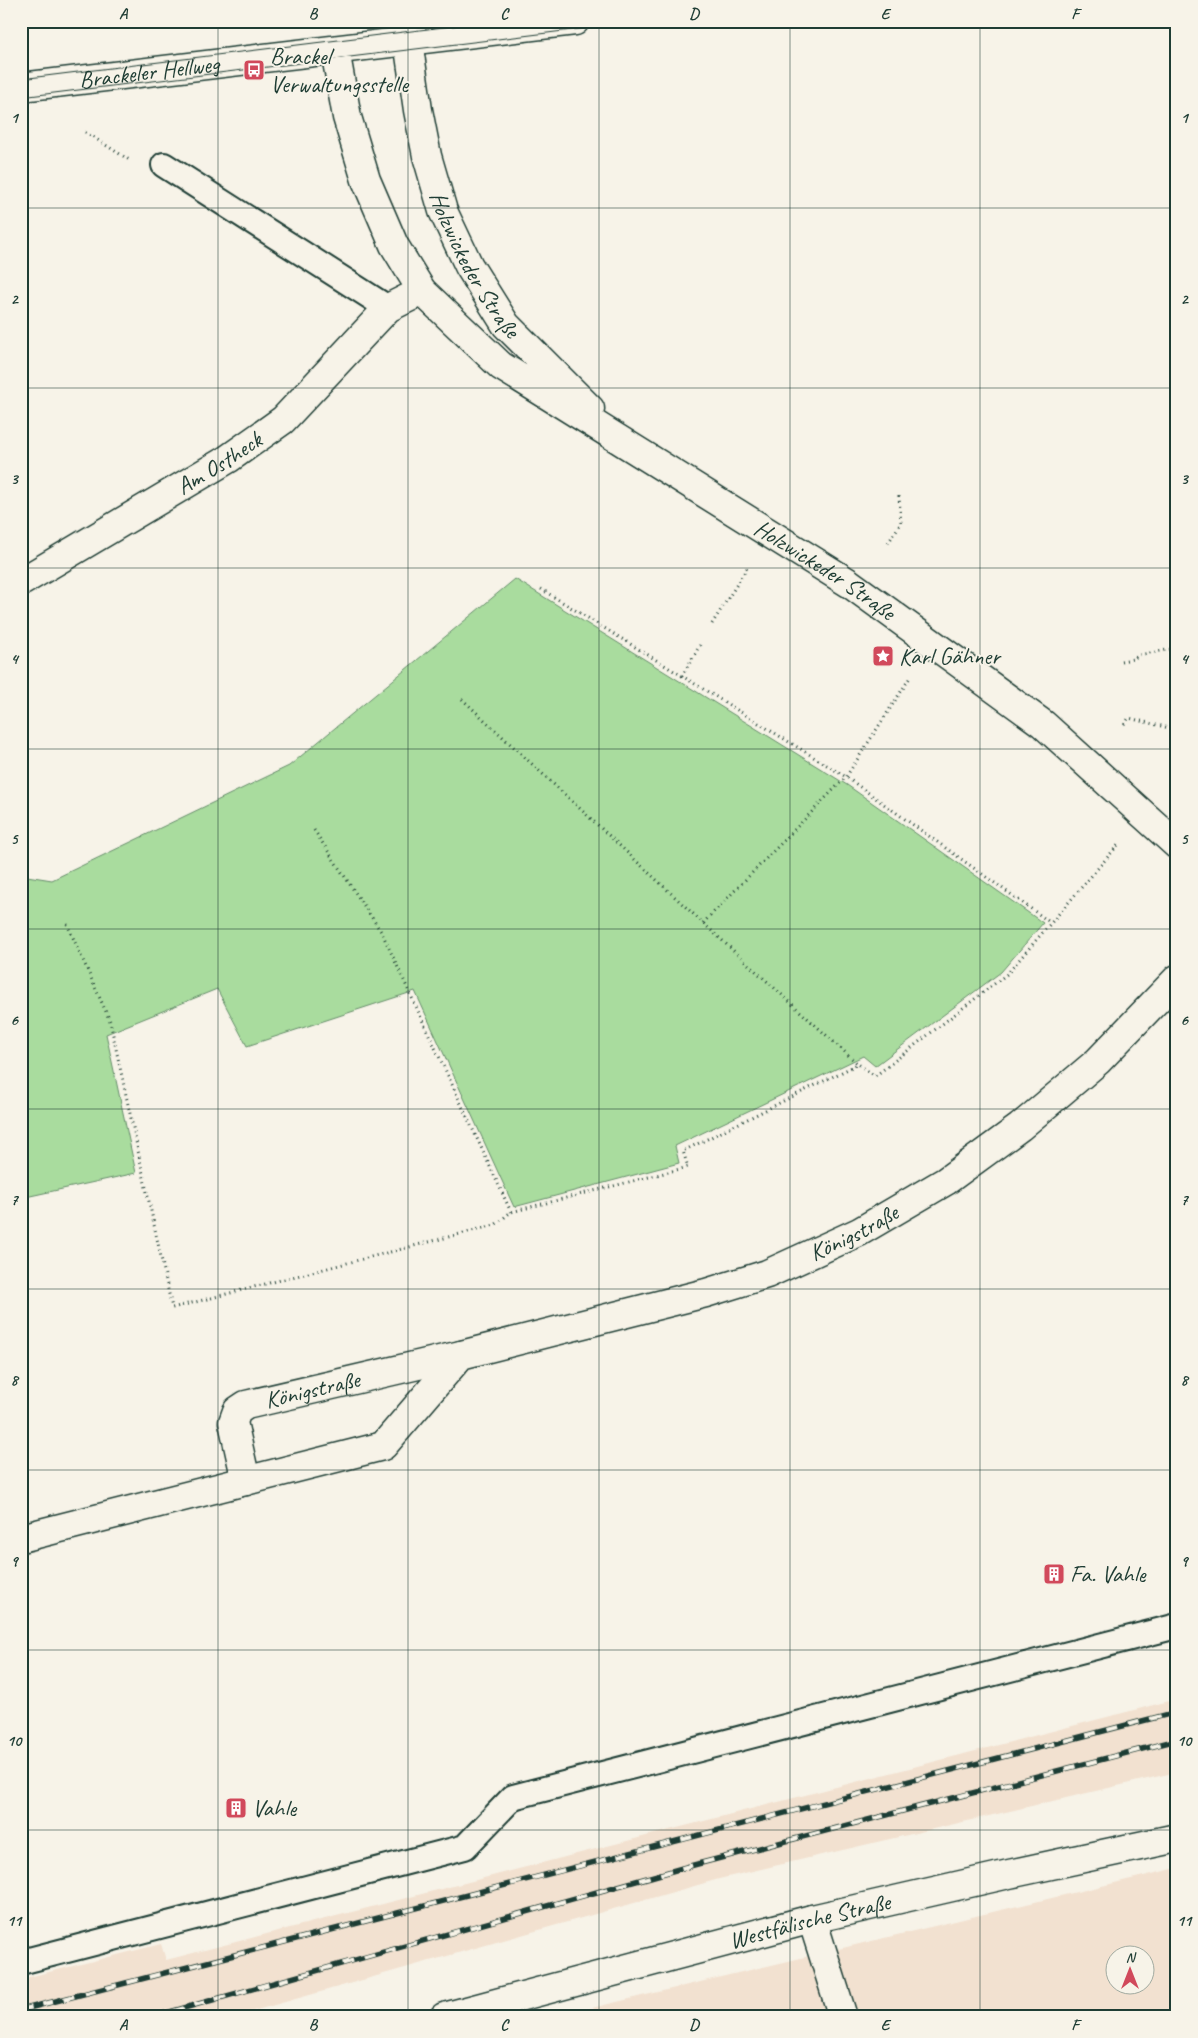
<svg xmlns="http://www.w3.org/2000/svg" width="1198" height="2038" font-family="Caveat,sans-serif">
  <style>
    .built { fill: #f2e1d0; fill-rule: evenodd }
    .green { fill: #a9dc9e; stroke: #648c69 }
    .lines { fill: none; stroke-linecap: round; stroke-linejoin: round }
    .service-casing { stroke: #1f3d34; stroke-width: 28 }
    .minor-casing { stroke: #1f3d34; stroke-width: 31 }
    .secondary-casing { stroke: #1f3d34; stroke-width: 31 }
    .path { stroke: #1f3d34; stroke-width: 3; stroke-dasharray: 1 4; stroke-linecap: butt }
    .service { stroke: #f7f3e8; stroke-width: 24 }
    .minor { stroke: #f7f3e8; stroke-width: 28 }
    .secondary { stroke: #f7f3e8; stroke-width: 28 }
    .tram { stroke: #1f3d34; stroke-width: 1 }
    .rail-casing { stroke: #1f3d34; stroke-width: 5.5 }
    .rail { stroke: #f7f3e8; stroke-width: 4; stroke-dasharray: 11; stroke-linecap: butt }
    .grid { fill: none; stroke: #1f3d34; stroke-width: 1; stroke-opacity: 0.55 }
    .labels { text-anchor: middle; stroke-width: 4; stroke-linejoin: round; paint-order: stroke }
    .poi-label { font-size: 24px; fill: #1f3d34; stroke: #f7f3e8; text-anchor: start }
    .street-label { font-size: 24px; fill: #1f3d34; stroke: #f7f3e8 }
    .neatline { fill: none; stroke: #1f3d34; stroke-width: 2 }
    .grid-label { font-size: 16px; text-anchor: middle; font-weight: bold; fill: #1f3d34 }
  </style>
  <rect width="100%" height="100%" fill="#f7f3e8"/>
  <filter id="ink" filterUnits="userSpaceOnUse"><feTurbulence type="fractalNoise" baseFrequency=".02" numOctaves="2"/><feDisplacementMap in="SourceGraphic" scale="10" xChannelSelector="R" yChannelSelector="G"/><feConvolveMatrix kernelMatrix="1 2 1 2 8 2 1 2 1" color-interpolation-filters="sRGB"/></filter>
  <g filter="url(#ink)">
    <!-- built -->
    <path class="built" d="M1177 1699V1772L719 1879 232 2017H21V1979L161 1944 166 1960Z
      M1177 1868V2017H558L596 2007ZM1116 1956H1146V1986H1116Z"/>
    <!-- green -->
    <path class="green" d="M515 579 847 785 1043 923 1001 972 875 1066 863 1056 675 1146 679 1163 514 1207 415 991 247 1046 217 989 106 1034 136 1173 21 1198V878L27 876 52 880 289 766Z"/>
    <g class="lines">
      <!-- service casing -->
      <g class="service-casing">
        <path id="service" d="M164 165 388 308
          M21 1962 465 1847 513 1797 1177 1626"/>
      </g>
      <!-- minor casing -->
      <g class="minor-casing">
        <g id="minor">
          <path id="s1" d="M21 582 228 459 283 420 388 308 422 291"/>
          <path id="s2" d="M246 1481 233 1422 237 1411 246 1405 461 1355"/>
          <path id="s3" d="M21 1538 383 1446 461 1355 706 1293 767 1274 859 1232 946 1181 1020 1127 1098 1061 1177 979"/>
          <path d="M812 1919 843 2017"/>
          <path id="s4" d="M444 2017 812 1919 1009 1874 1177 1838"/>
        </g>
      </g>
      <!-- secondary casing -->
      <g class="secondary-casing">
        <g id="secondary">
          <path id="s5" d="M408 41 418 110 427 156 443 211 469 266 506 325 590 409"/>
          <path id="s6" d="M335 50 347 117 366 180 394 245 422 291 501 366 849 583 1043 724 1177 845"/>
          <path id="s7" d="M21 87 575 21"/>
        </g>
      </g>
      <!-- path -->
      <path class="path" d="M85 132 131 161
        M888 543 901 523 899 496
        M541 589 846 777 1051 923
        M712 624 747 568
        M1121 661 1133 659 1139 655 1177 648
        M682 676 700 645
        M462 699 703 923 858 1064
        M1124 724 1129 718 1177 730
        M314 830 382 933 511 1212
        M703 923 846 777 911 676
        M67 924 110 1021 172 1308 495 1225 511 1212 688 1167 683 1151 858 1064 875 1076 1007 974 1118 845"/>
      <!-- service -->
      <use href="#service" class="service"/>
      <!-- minor -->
      <use href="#minor" class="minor"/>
      <!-- secondary -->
      <use href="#secondary" class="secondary"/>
      <!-- tram -->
      <path class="tram" d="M21 79 493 21
        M21 97 646 21"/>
      <!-- rail casing -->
      <g class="rail-casing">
        <path id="rail" d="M21 2010 1177 1712
          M152 2017 686 1867 1177 1740"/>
      </g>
      <!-- rail -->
      <use href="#rail" class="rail"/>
    </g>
  </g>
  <!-- grid -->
  <path class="grid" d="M218 21V2017M408 21V2017M599 21V2017M790 21V2017M980 21V2017M21 208H1177M21 388H1177M21 568H1177M21 749H1177M21 929H1177M21 1109H1177M21 1289H1177M21 1470H1177M21 1650H1177M21 1830H1177"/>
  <!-- icons -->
  <defs>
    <g id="bus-square" transform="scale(1.125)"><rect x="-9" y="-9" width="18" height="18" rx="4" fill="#d1495b" stroke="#f7f3e8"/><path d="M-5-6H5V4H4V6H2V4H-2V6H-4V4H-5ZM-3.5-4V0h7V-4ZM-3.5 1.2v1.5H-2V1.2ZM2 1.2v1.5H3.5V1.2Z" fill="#fff"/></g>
    <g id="sight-square" transform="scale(1.125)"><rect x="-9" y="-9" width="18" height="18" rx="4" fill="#d1495b" stroke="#f7f3e8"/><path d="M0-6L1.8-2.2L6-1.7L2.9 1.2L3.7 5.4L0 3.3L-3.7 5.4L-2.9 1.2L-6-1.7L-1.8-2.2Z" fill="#fff"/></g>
    <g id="building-square" transform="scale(1.125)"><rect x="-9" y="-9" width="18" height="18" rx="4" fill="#d1495b" stroke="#f7f3e8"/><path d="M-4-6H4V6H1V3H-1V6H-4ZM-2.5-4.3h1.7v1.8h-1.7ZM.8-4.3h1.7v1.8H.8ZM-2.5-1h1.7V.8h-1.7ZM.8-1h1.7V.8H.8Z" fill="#fff"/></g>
  </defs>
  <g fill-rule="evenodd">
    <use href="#bus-square" x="254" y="70"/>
    <use href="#sight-square" x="883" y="656"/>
    <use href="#building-square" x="1054" y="1574"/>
    <use href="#building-square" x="236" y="1808"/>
  </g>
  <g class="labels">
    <!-- poi labels -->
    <g class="poi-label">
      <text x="270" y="64">Brackel<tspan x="270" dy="28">Verwaltungsstelle</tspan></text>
      <text x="899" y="664">Karl Gähner</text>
      <text x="1070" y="1582">Fa. Vahle</text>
      <text x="252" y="1816">Vahle</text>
    </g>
    <!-- street labels -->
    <g class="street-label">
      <text dy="8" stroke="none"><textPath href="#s7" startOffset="129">Brackeler Hellweg</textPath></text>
      <text dy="8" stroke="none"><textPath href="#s5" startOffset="236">Holzwickeder Straße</textPath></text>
      <text dy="8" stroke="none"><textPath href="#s1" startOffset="231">Am Ostheck</textPath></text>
      <text dy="8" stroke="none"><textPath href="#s6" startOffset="750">Holzwickeder Straße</textPath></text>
      <text dy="8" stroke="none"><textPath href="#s3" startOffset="906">Königstraße</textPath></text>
      <text dy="8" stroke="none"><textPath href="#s2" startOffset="151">Königstraße</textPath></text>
      <text dy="8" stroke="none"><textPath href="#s4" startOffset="378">Westfälische Straße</textPath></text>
    </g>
  </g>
  <!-- margin -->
  <rect width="1198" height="2038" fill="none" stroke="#f7f3e8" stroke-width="55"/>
  <!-- north arrow -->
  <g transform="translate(1130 1970)"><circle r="24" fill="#f7f3e8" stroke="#a1aaa0"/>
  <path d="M0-4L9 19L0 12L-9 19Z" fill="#d1495b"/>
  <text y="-8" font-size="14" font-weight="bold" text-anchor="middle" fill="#1f3d34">N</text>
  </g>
  <rect x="28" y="28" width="1142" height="1982" class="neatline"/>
  <g class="grid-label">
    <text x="123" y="19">A</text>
    <text x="313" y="19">B</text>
    <text x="504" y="19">C</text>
    <text x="694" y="19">D</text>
    <text x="885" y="19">E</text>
    <text x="1075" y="19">F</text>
    <text x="14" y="123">1</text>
    <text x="1184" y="123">1</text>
    <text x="14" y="304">2</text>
    <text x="1184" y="304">2</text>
    <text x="14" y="484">3</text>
    <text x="1184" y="484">3</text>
    <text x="14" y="664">4</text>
    <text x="1184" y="664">4</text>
    <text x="14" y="844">5</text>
    <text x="1184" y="844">5</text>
    <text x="14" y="1025">6</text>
    <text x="1184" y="1025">6</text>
    <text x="14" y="1205">7</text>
    <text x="1184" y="1205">7</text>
    <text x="14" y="1385">8</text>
    <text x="1184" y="1385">8</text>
    <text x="14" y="1566">9</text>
    <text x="1184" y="1566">9</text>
    <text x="14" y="1746">10</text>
    <text x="1184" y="1746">10</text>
    <text x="14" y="1926">11</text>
    <text x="1184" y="1926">11</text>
    <text x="123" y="2030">A</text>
    <text x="313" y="2030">B</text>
    <text x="504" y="2030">C</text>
    <text x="694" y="2030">D</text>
    <text x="885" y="2030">E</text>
    <text x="1075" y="2030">F</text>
  </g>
</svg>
